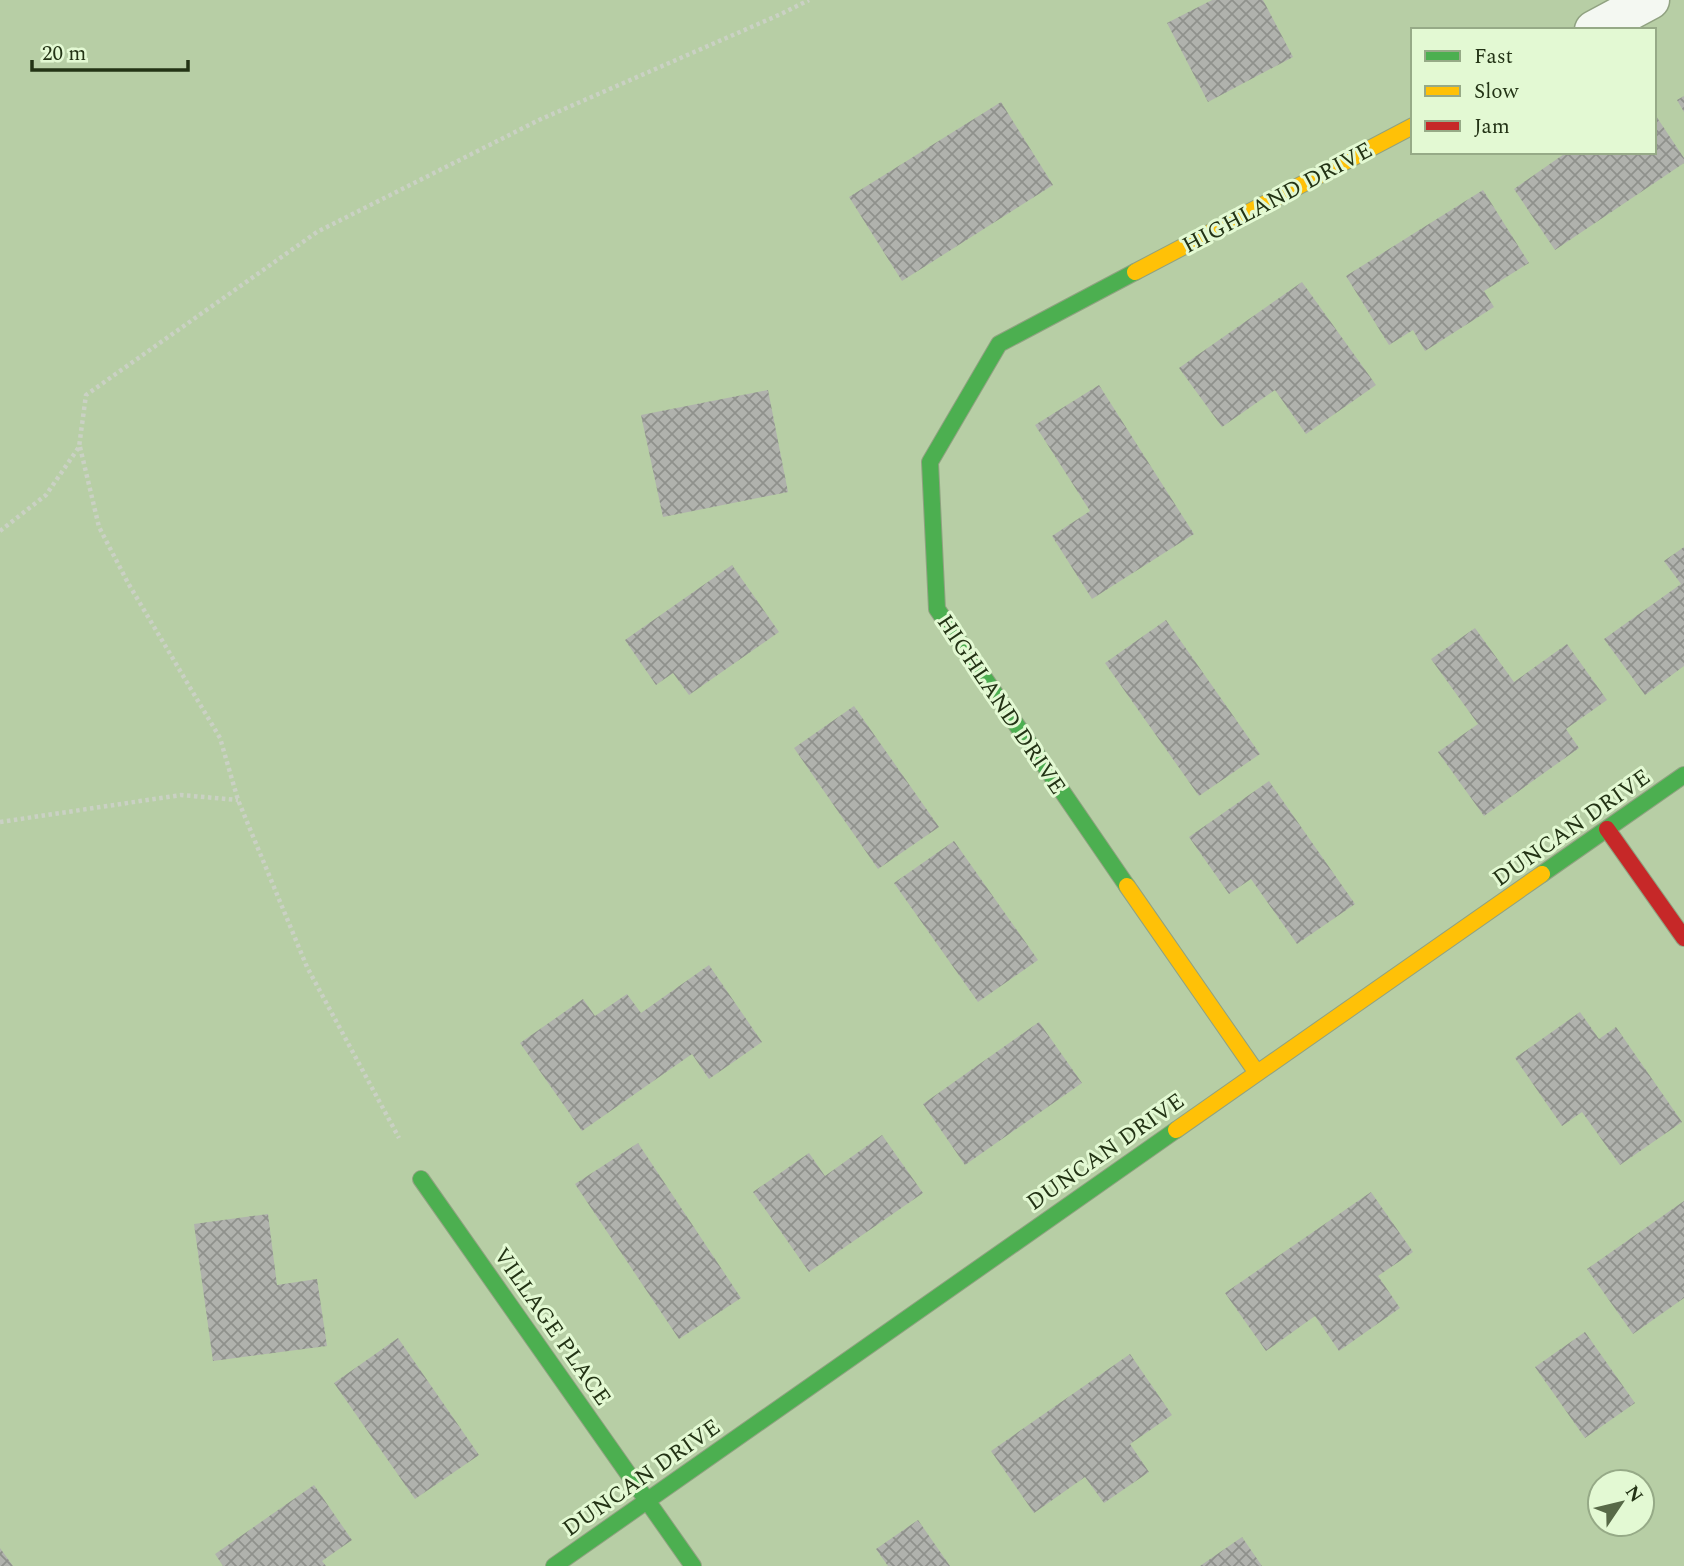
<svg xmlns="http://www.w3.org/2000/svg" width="1684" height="1566" font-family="Spectral,serif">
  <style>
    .building { fill: url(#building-cross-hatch) }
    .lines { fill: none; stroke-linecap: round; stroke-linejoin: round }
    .street-casing { stroke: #90a281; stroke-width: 41 }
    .fast-casing { stroke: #90a281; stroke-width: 18 }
    .slow-casing { stroke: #90a281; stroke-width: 18 }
    .jam-casing { stroke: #90a281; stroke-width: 18 }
    .path { stroke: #cad1c4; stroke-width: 4.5; stroke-dasharray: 3.5 3.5; stroke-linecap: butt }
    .street { stroke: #f4f8f2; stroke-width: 38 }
    .fast { stroke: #4caf50; stroke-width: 16 }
    .slow { stroke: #ffc107; stroke-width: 16 }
    .jam { stroke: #c62828; stroke-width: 16 }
    .labels { text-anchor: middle; stroke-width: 6; stroke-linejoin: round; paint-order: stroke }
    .street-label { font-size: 23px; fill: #233315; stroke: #e3f9d3 }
  </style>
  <defs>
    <pattern id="building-cross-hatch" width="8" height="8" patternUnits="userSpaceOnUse" patternTransform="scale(1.75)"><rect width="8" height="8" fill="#b0b2ad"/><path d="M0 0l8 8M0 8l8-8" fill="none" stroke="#8f918c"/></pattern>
  </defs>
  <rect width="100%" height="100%" fill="#b7cea5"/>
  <!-- building -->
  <path class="building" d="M1212 0H1263L1293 57 1208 102 1167 23Z
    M1684 96V112L1677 100Z
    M1001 102 1053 185 902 281 849 197Z
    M1654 113 1684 158V163L1555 250 1514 189 1567 152H1654Z
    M1483 190 1529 263 1484 291 1494 307 1425 351 1413 330 1389 345 1346 276Z
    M1302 282 1376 385 1306 434 1275 390 1222 427 1179 368Z
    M1099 385 1194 534 1092 599 1052 536 1090 511 1035 425Z
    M768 390 788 492 663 517 641 415Z
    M1684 547V666L1645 695 1604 639 1681 584 1664 561Z
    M732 565 779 632 689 695 673 673 656 685 625 640Z
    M1166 620 1260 754 1199 796 1105 663Z
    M1475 628 1514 682 1567 644 1607 700 1566 729 1579 748 1484 816 1438 752 1478 724 1431 659Z
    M854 706 939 827 878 869 794 748Z
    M1269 781 1355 904 1297 944 1251 879 1229 894 1189 837Z
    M954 841 1038 960 978 1002 894 883Z
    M709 965 762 1042 709 1079 692 1054 582 1131 520 1043 583 999 595 1016 627 994 641 1013Z
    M1580 1012 1599 1039 1616 1027 1682 1122 1620 1165 1582 1112 1562 1126 1515 1058Z
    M1039 1022 1082 1083 965 1165 923 1104Z
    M882 1135 923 1193 809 1272 753 1192 809 1153 825 1176Z
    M638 1143 741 1298 679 1339 575 1184Z
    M1371 1192 1413 1252 1378 1276 1400 1308 1339 1351 1315 1316 1266 1351 1225 1293Z
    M1684 1201V1298L1633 1334 1587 1269Z
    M268 1214 277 1285 317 1279 327 1346 213 1361 194 1224Z
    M1585 1332 1635 1403 1585 1438 1535 1367Z
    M398 1338 479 1455 415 1499 334 1383Z
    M1130 1354 1172 1415 1130 1444 1149 1472 1104 1503 1085 1477 1034 1513 991 1451Z
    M314 1485 352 1540 322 1561 326 1566H223L215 1554Z
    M918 1520 950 1566H888L876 1549Z
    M1242 1537 1262 1566H1200Z
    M0 1548 13 1566H0Z"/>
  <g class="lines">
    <!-- street casing -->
    <g class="street-casing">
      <path id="street" d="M1594 30 1650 0"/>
    </g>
    <!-- fast casing -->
    <g class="fast-casing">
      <path id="fast" d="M1542 874 1684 775
        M1127 886 937 609 930 462 999 344 1135 272
        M421 1179 693 1566
        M554 1566 1176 1130"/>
    </g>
    <!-- slow casing -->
    <g class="slow-casing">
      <path id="slow" d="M1135 272 1413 126
        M1127 886 1257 1073
        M1176 1130 1542 874"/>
    </g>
    <!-- jam casing -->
    <g class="jam-casing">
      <path id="jam" d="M1607 829 1684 938"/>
    </g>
    <!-- path -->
    <path class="path" d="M80 447 99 527 128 583 220 738 238 800 307 967 399 1138
      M0 531 46 495 79 447 86 395 317 232 539 120 781 14 809 0
      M0 822 181 795 238 800"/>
    <!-- street -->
    <use href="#street" class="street"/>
    <!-- fast -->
    <use href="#fast" class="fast"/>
    <!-- slow -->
    <use href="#slow" class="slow"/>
    <!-- jam -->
    <use href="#jam" class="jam"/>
  </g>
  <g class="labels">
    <!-- street labels -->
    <g class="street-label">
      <text transform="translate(1277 197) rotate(-28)" y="8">HIGHLAND DRIVE</text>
      <text transform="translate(1002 704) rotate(56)" y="8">HIGHLAND DRIVE</text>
      <text transform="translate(1571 827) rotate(-35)" y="8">DUNCAN DRIVE</text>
      <text transform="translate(1105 1151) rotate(-35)" y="8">DUNCAN DRIVE</text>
      <text transform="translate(553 1326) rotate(55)" y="8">VILLAGE PLACE</text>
      <text transform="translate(641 1477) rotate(-35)" y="8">DUNCAN DRIVE</text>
    </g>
  </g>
  <!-- legend -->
  <rect x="1411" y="28" width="245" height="126" fill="#e3f9d3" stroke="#96aa87" stroke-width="2"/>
  <rect x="1425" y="51" width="35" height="10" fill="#4caf50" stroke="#96aa87" stroke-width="2"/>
  <text x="1474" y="63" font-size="21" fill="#233315">Fast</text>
  <rect x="1425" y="86" width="35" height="10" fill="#ffc107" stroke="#96aa87" stroke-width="2"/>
  <text x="1474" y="98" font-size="21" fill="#233315">Slow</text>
  <rect x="1425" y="121" width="35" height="10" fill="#c62828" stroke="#96aa87" stroke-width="2"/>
  <text x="1474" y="133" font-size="21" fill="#233315">Jam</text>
  <!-- north arrow -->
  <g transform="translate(1621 1503) rotate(55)"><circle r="33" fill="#e3f9d3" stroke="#96aa87" stroke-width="2"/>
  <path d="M0-5L12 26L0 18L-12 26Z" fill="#576947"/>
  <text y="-10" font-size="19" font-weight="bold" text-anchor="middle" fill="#233315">N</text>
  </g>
  <!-- scale -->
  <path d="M32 60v10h156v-10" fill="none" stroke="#233315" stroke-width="3.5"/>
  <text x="42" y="60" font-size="21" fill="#233315" stroke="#e3f9d3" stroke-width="5" paint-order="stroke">20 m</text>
</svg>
